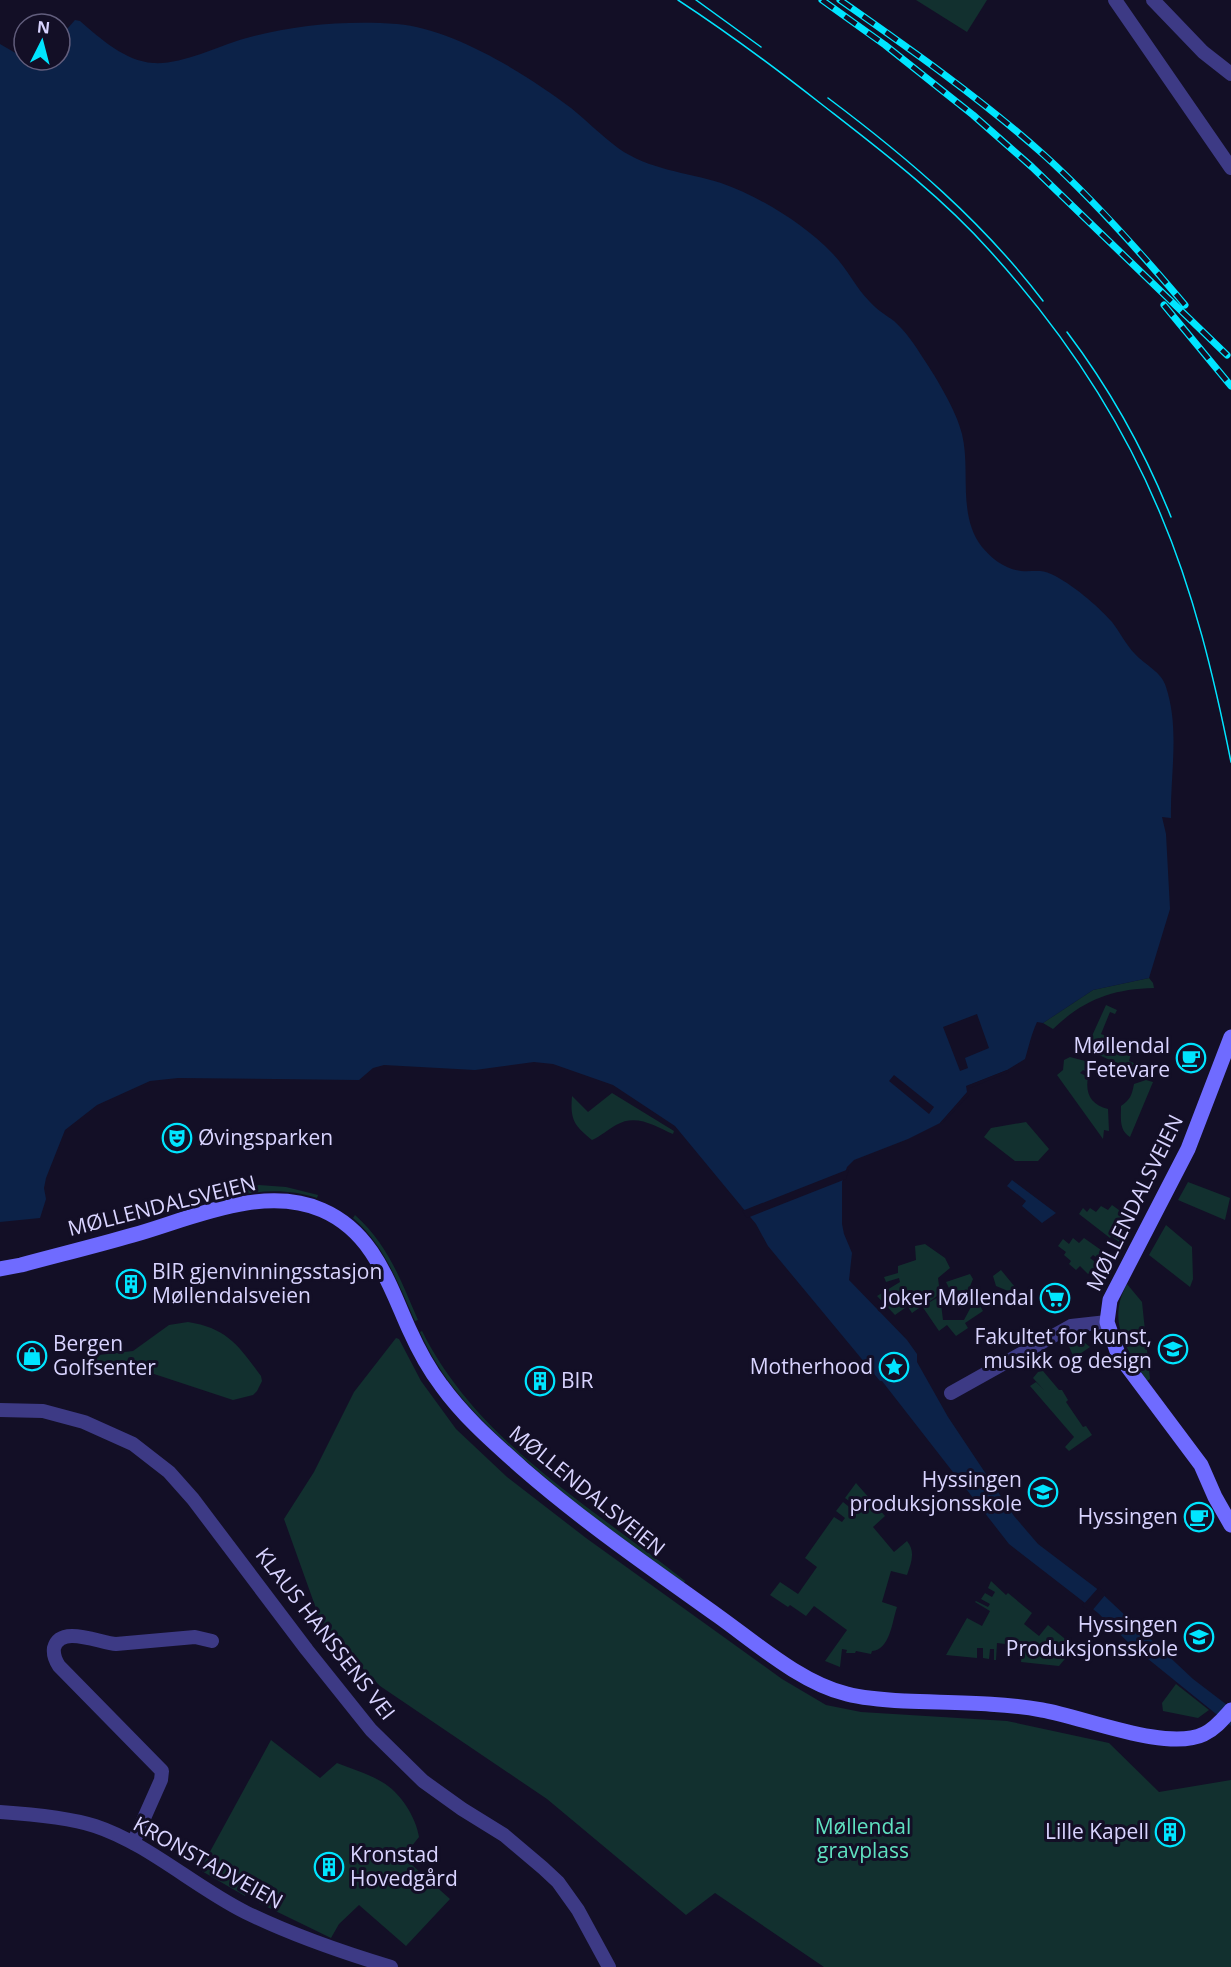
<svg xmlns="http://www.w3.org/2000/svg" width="1231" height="1967" font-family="'Open Sans',sans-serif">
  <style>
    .green { fill: #12302f }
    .water { fill: #0c2248 }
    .pier { fill: #130f26 }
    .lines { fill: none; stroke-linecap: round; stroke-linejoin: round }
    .street { stroke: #3d3a85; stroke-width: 14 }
    .secondary { stroke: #6f6bff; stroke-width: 15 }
    .tram { stroke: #00e5ff; stroke-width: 1.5 }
    .rail-casing { stroke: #00e5ff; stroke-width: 7 }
    .rail { stroke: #130f26; stroke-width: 4.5; stroke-dasharray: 14; stroke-linecap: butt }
    .labels { text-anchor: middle; stroke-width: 6; stroke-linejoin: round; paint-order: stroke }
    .poi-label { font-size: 21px; fill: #d9d4ff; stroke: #130f26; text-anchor: end }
    .street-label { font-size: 21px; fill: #d9d4ff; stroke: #130f26 }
    .park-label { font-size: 21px; fill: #5fe0c0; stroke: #130f26 }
  </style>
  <rect width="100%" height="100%" fill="#130f26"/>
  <!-- green -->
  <path class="green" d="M916 0H987L967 32Z
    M1149 978 1153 983 1154 988C1112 989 1083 1000 1053 1029L1043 1023 1093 990Z
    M1106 1005 1117 1010 1115 1014 1110 1012 1101 1034 1106 1036 1104 1043 1131 1054 1129 1061 1143 1067 1130 1073 1123 1066 1099 1055 1100 1053 1087 1047Z
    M1070 1057 1100 1065 1090 1074 1083 1070 1080 1073 1088 1077C1085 1094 1091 1105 1108 1109L1109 1131 1104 1130 1103 1139 1057 1075 1063 1070 1064 1060Z
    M1146 1080 1153 1082 1130 1137C1119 1130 1121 1119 1121 1106 1130 1100 1132 1095 1134 1084Z
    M612 1093 674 1131 673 1134C655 1126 636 1113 616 1125 607 1130 601 1136 592 1140 574 1125 570 1120 572 1096L588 1112Z
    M1026 1122 1049 1149 1038 1161H1015L984 1137 991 1128Z
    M1188 1182 1230 1198 1225 1220 1178 1200Z
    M259 1185 286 1187 318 1195 317 1198C285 1188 257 1190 224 1199L222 1191Z
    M1112 1205 1123 1213 1125 1211 1131 1215 1119 1230 1124 1234 1119 1242 1111 1236 1110 1238 1079 1214 1083 1208 1087 1212 1090 1208 1096 1212 1101 1206 1108 1210Z
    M355 1215C389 1246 400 1279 418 1320L415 1321C398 1283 385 1246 353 1218Z
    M1166 1225 1192 1247 1193 1279 1190 1287 1149 1255Z
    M1073 1238 1079 1243 1084 1238 1101 1250V1253L1104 1256 1099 1259 1093 1255 1090 1258 1104 1269 1097 1277 1091 1272 1088 1274 1080 1266 1076 1270 1069 1264 1071 1261 1064 1255 1066 1252 1058 1246 1063 1239 1069 1244Z
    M925 1244 945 1258 950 1268 938 1278 940 1294 930 1301 922 1296 895 1315 877 1296 900 1282 899 1278 886 1282 884 1277 898 1273V1266L916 1260 915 1246Z
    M1001 1270 1015 1287 1013 1293 996 1286 993 1276Z
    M970 1274 973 1279 968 1291 950 1290 946 1282Z
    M1127 1284 1142 1302 1150 1379 1147 1381C1127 1349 1106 1322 1127 1284Z
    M989 1294 994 1297 980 1306 983 1311 965 1323 968 1328 956 1336 947 1325 939 1331 922 1306 912 1313 908 1307 922 1298 930 1302 940 1296 943 1320H964L972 1305 978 1303 981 1299Z
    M188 1322C227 1328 239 1346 261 1376L262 1381 257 1391 253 1395 233 1400 145 1371 94 1370 90 1356 133 1351 169 1325Z
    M422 1331C478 1443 591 1506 685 1581L684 1583C632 1547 582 1510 534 1468 488 1428 445 1389 420 1332Z
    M396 1338 399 1339 421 1381 456 1429 507 1477 586 1538 782 1679 826 1705 861 1712 1007 1721 1109 1743 1159 1792 1231 1780V1967H824L715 1893 686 1915 547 1799 380 1686 323 1628 284 1519 314 1472 354 1392Z
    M1071 1338 1080 1339 1090 1347 1074 1358 1068 1344Z
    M1043 1371 1059 1390H1062L1068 1400 1066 1402 1083 1427 1086 1426 1092 1435 1069 1451 1065 1447 1074 1437 1030 1386 1036 1382 1044 1390 1033 1378 1038 1372Z
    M856 1483 885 1516 873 1527 894 1552 907 1541C916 1552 911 1563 907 1575L891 1571 882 1602 897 1607C892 1622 890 1650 872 1651L871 1654 856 1651 855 1653H846L847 1650 842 1649 840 1667 825 1661 847 1630 814 1606 806 1616 790 1605 788 1607 770 1595 780 1582 798 1594 817 1567 805 1558 834 1517 842 1522 845 1518 836 1511 843 1502 853 1510 856 1506 845 1498Z
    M991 1581 1006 1595 1008 1593 1032 1613 1024 1624 1039 1636 1048 1625 1075 1647 1059 1666 1021 1662 1023 1646 997 1643 996 1660H994V1649H990L989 1659 983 1658V1648H977V1658L946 1655 967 1618 982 1626 990 1611 975 1602 976 1601 988 1607 990 1604 981 1599 985 1593 992 1597 995 1592 988 1588Z
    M1176 1684 1209 1710 1198 1718 1163 1711 1162 1703Z
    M271 1740 320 1778 337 1763C352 1769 369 1774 382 1782 400 1792 416 1817 419 1837L403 1857 450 1899 406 1946 359 1905 339 1924 331 1938 259 1903 263 1894 249 1887 245 1896 200 1870Z"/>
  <!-- water -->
  <path class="water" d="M75 20 80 21C101 39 125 61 153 63 181 65 216 47 243 39 291 25 347 20 397 24 454 29 526 74 571 108 587 121 602 136 618 148 649 170 686 172 721 183 759 196 804 224 832 253 847 268 855 287 870 302 877 310 886 315 894 321 906 332 915 345 923 358 937 379 956 410 962 434 971 471 957 515 982 547 992 559 1005 569 1021 571 1032 572 1041 569 1051 574 1071 583 1098 606 1112 622 1120 632 1126 645 1135 654 1145 665 1162 672 1166 687 1180 729 1170 775 1171 818L1162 817 1166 834 1170 909 1149 978 1093 990 1043 1023 1037 1022C1031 1035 1029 1046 1025 1059L1007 1070 967 1086 968 1092 940 1123 908 1139 854 1160 847 1167 842 1182V1224L844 1234 852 1253 849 1280 907 1340 917 1354V1362L948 1417 1014 1516 1038 1544 1096 1588 1193 1679 1231 1708V1726L1132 1646 1098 1613 1009 1544 882 1381H880L768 1246 756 1224 675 1126 613 1085 553 1064 534 1062 475 1070 384 1065 373 1068 359 1080 178 1078 150 1081 97 1105 65 1130 46 1178 44 1188 46 1199 40 1218 0 1222V44L24 58V60L37 63 40 60H60V37Z
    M1012 1180 1056 1213 1042 1223 1022 1206 1026 1201 1007 1186Z"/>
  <!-- pier -->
  <path class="pier" d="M977 1014 989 1048 965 1058 968 1068 960 1071 943 1027Z
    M1007 1070 1009 1072 970 1088V1094L942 1124 940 1123 967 1092 966 1086Z
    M894 1075 934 1107 929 1114 889 1081Z
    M849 1169 846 1179 747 1218 742 1211Z
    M1099 1587 1106 1594 1091 1612 1082 1606Z"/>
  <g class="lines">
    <!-- street -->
    <path class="street" d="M1115 0 1231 168
      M1153 0 1203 52 1231 74
      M951 1393 1071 1326 1107 1322
      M0 1410 43 1411 84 1422 133 1444 169 1472 193 1499 307 1650 371 1730 423 1781 462 1809 504 1835 543 1868 558 1882 578 1910 609 1967
      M0 1812C30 1814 67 1817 95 1826 147 1843 195 1887 245 1912 292 1935 341 1952 391 1967
      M133 1843 161 1780 162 1771 59 1666C55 1660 53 1655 54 1648 60 1624 100 1643 116 1644L195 1637 212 1641"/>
    <!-- secondary -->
    <path class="secondary" d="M1231 1037 1188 1149 1110 1300 1107 1322 1118 1354 1201 1465 1215 1497 1231 1525
      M0 1269 21 1265C58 1255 95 1246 133 1235 190 1219 263 1184 322 1210 373 1232 388 1282 409 1329 418 1349 428 1368 441 1385 464 1417 493 1442 522 1468 584 1522 651 1568 718 1616 756 1643 801 1683 847 1694 866 1699 886 1700 905 1701 951 1703 997 1702 1042 1710 1084 1717 1167 1752 1204 1734 1215 1729 1223 1719 1231 1710"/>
    <!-- tram -->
    <path class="tram" d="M678 0C727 32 774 67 820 103 879 149 940 195 990 251 1060 328 1120 417 1160 513 1194 593 1214 677 1231 762
      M696 0 761 47
      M828 98C908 158 983 222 1043 301
      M1067 332C1110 389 1145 452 1171 517"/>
    <!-- rail casing -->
    <g class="rail-casing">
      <path id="rail" d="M822 0 885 45 973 115 1032 167 1227 355
        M840 0C910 49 980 98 1044 155 1095 201 1141 253 1185 305
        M1164 305 1231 386"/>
    </g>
    <!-- rail -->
    <use href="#rail" class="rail"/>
  </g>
  <!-- icons -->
  <defs>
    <g id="cafe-ring" transform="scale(1.5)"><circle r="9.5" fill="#130f26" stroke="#00e5ff" stroke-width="1.5"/><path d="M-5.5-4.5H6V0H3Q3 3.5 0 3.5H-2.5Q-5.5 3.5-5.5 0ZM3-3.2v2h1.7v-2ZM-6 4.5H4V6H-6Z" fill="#00e5ff"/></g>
    <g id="theatre-ring" transform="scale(1.5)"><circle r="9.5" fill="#130f26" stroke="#00e5ff" stroke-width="1.5"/><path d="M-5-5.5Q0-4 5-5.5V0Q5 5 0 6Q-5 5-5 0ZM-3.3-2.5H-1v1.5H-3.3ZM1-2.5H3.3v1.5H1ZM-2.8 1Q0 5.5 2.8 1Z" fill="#00e5ff"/></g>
    <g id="building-ring" transform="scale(1.5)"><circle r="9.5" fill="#130f26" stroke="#00e5ff" stroke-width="1.5"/><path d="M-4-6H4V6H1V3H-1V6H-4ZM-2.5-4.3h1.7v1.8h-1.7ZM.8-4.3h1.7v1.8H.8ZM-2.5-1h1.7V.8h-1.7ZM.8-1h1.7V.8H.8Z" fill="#00e5ff"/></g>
    <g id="supermarket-ring" transform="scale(1.5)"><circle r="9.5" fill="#130f26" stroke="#00e5ff" stroke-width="1.5"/><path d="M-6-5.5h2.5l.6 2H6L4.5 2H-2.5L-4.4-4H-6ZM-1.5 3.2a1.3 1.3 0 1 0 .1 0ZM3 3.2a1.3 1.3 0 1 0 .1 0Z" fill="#00e5ff"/></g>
    <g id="university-ring" transform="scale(1.5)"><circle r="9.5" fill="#130f26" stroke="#00e5ff" stroke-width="1.5"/><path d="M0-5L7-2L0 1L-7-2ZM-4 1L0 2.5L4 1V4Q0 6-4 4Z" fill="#00e5ff"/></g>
    <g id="shop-ring" transform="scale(1.5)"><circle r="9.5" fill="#130f26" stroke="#00e5ff" stroke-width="1.5"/><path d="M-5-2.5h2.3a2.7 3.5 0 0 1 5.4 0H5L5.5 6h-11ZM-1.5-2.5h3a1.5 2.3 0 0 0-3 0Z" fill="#00e5ff"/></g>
    <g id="sight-ring" transform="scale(1.5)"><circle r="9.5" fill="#130f26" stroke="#00e5ff" stroke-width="1.5"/><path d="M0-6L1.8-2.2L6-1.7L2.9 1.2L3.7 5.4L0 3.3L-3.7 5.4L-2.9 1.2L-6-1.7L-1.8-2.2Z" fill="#00e5ff"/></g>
    <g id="school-ring" transform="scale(1.5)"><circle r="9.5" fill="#130f26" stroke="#00e5ff" stroke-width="1.5"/><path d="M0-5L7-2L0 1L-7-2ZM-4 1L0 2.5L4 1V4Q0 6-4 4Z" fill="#00e5ff"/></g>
  </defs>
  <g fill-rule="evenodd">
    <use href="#cafe-ring" x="1191" y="1058"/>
    <use href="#theatre-ring" x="177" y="1138"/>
    <use href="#building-ring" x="131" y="1284"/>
    <use href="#supermarket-ring" x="1055" y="1298"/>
    <use href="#university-ring" x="1173" y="1349"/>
    <use href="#shop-ring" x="32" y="1356"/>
    <use href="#sight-ring" x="894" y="1367"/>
    <use href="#building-ring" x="540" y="1381"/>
    <use href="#school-ring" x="1043" y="1492"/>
    <use href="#cafe-ring" x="1199" y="1517"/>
    <use href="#school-ring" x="1199" y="1637"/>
    <use href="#building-ring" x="1170" y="1832"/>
    <use href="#building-ring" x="329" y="1867"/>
  </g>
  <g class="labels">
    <!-- poi labels -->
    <g class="poi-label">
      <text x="1170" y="1053">Møllendal<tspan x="1170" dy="24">Fetevare</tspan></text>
      <text x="198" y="1145" text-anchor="start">Øvingsparken</text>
      <text x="152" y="1279" text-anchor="start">BIR gjenvinningsstasjon<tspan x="152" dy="24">Møllendalsveien</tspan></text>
      <text x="1034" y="1305">Joker Møllendal</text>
      <text x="1152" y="1344">Fakultet for kunst,<tspan x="1152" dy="24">musikk og design</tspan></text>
      <text x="53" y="1351" text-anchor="start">Bergen<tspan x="53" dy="24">Golfsenter</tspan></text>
      <text x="873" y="1374">Motherhood</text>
      <text x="561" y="1388" text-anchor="start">BIR</text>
      <text x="1022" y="1487">Hyssingen<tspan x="1022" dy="24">produksjonsskole</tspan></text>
      <text x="1178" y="1524">Hyssingen</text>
      <text x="1178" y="1632">Hyssingen<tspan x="1178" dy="24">Produksjonsskole</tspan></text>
      <text x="1149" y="1839">Lille Kapell</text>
      <text x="350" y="1862" text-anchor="start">Kronstad<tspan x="350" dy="24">Hovedgård</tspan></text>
    </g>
    <!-- street labels -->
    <g class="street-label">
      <text transform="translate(1135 1203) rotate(-64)" y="7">MØLLENDALSVEIEN</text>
      <text transform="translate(162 1206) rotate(-14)" y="7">MØLLENDALSVEIEN</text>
      <text transform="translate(587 1491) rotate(39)" y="7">MØLLENDALSVEIEN</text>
      <text transform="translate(325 1634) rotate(52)" y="7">KLAUS HANSSENS VEI</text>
      <text transform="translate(208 1863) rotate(29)" y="7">KRONSTADVEIEN</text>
    </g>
    <!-- park labels -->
    <g class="park-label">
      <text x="863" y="1834">Møllendal<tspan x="863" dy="24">gravplass</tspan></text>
    </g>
  </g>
  <!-- north arrow -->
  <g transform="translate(42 42) rotate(6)"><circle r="28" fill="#130f26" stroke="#625e7d" stroke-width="1.5"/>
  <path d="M0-4.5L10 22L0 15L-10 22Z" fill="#00e5ff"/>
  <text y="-9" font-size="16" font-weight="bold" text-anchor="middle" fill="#d9d4ff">N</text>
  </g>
</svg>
